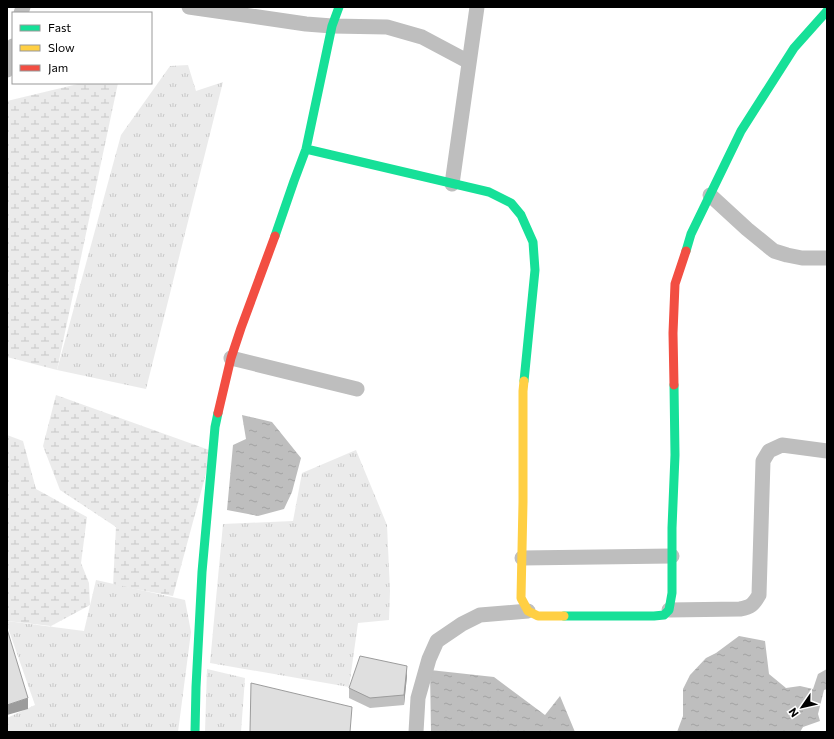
<svg xmlns="http://www.w3.org/2000/svg" width="834" height="739" font-family="Commissioner,sans-serif">
  <style>
    .wetland { fill: url(#wetland-marsh) }
    .park { fill: url(#park-tufts) }
    .water { fill: url(#water-ripples) }
    .lines { fill: none; stroke-linecap: round; stroke-linejoin: round }
    .street { stroke: #bebebe; stroke-width: 15 }
    .fast { stroke: #16e098; stroke-width: 9 }
    .slow { stroke: #ffcf43; stroke-width: 9 }
    .jam { stroke: #f24e42; stroke-width: 9 }
    .wall { fill: #c0c0c0 }
    .shaded-wall { fill: #9c9c9c }
    .building { fill: #dfdfdf; stroke: #9c9c9c }
  </style>
  <defs>
    <pattern id="wetland-marsh" width="20" height="14" patternUnits="userSpaceOnUse"><rect width="20" height="14" fill="#ebebeb"/><path d="M1 5h8M5 5V1M11 12h8M15 12V8" fill="none" stroke="#c8c8c8"/></pattern>
    <pattern id="park-tufts" width="24" height="20" patternUnits="userSpaceOnUse"><rect width="24" height="20" fill="#ebebeb"/><path d="M3 7l-1-3M5 7V3M7 7l1-3M15 17l-1-3M17 17v-4M19 17l1-3" fill="none" stroke="#c8c8c8"/></pattern>
    <pattern id="water-ripples" width="26" height="14" patternUnits="userSpaceOnUse"><rect width="26" height="14" fill="#bebebe"/><path d="M2 4q2-2 4 0t4 0M15 11q2-2 4 0t4 0" fill="none" stroke="#a2a2a2"/></pattern>
  </defs>
  <rect width="100%" height="100%" fill="#fff"/>
  <!-- wetland -->
  <path class="wetland" d="M82 83H118L57 370 7 357V101Z
    M56 395 212 451 173 596 113 585 116 527 60 490 43 446Z
    M7 435 23 441 36 489 87 517 81 563 89 583 90 605 51 626 7 621Z"/>
  <!-- park -->
  <path class="park" d="M188 65 196 91 223 82 146 389 57 370 121 135 170 66Z
    M356 450 387 525 390 591 389 620 358 623 349 687 210 663 223 524 293 521 302 473Z
    M96 580 185 600 191 632 178 732H7V718L35 705 7 625V621L84 631Z
    M207 669 245 678 241 732H205Z"/>
  <!-- water -->
  <path class="water" d="M242 415 272 422 301 458 292 492 284 509 258 516 227 510 233 445 246 439Z
    M739 636 765 641 769 674 786 688 800 686 813 689 818 674 827 669V689L824 690 818 714 820 721 803 727 800 732H677L683 716V689L690 675 706 658 716 653Z
    M430 670 494 677 545 715 560 696 575 732H431Z"/>
  <g class="lines">
    <!-- street -->
    <path class="street" d="M189 7 306 24 332 26 387 27 422 37 469 62
      M21 13 23 7
      M7 70 13 46
      M452 184 477 7
      M710 195 747 229 774 251 787 255 802 258H827
      M231 358 357 389
      M522 558 672 556
      M669 610 740 609C751 607 753 605 759 595L763 461 769 451 782 445 827 451
      M416 732 418 698 429 659 437 641 462 624 480 615 528 611"/>
    <!-- fast -->
    <path class="fast" d="M306 149 489 192 511 203 521 215 533 242 535 270 524 381
      M275 236 294 181 306 149 332 26 339 7
      M686 251 691 234 741 131 794 48 827 11
      M564 616H654L664 615 669 610 672 593V528L675 455 674 385
      M195 732 196 687 202 572 215 427 218 413"/>
    <!-- slow -->
    <path class="slow" d="M524 381 523 391V502L521 598 528 611 538 616H564"/>
    <!-- jam -->
    <path class="jam" d="M674 385 673 333 675 284 686 251
      M218 413 231 358 241 328 275 236"/>
  </g>
  <!-- wall -->
  <path class="wall" d="M407 676 404 705 370 708 349 698V688Z"/>
  <!-- shaded-wall -->
  <path class="shaded-wall" d="M407 666V676L404 705V695Z
    M28 698V709L7 715V705Z"/>
  <!-- building -->
  <path class="building" d="M7 629 28 698 7 705Z
    M360 656 407 666 404 695 370 698 349 688Z
    M251 683 352 707 350 732H250Z"/>
  <!-- border -->
  <rect width="834" height="739" fill="none" stroke="#000000" stroke-width="16"/>
  <!-- legend -->
  <rect x="12" y="12" width="140" height="72" fill="#ffffff" stroke="#999999"/>
  <rect x="20" y="25" width="20" height="6" fill="#16e098" stroke="#999999"/>
  <text x="48" y="32" font-size="12" fill="#000000">Fast</text>
  <rect x="20" y="45" width="20" height="6" fill="#ffcf43" stroke="#999999"/>
  <text x="48" y="52" font-size="12" fill="#000000">Slow</text>
  <rect x="20" y="65" width="20" height="6" fill="#f24e42" stroke="#999999"/>
  <text x="48" y="72" font-size="12" fill="#000000">Jam</text>
  <!-- north arrow -->
  <g transform="translate(802 707) rotate(236)" stroke="#ffffff" stroke-width="3" paint-order="stroke">
  <path d="M0-3L7 15L0 10L-7 15Z" fill="#000000"/>
  <text y="-6" font-size="11" font-weight="bold" text-anchor="middle" fill="#000000">N</text>
  </g>
</svg>
